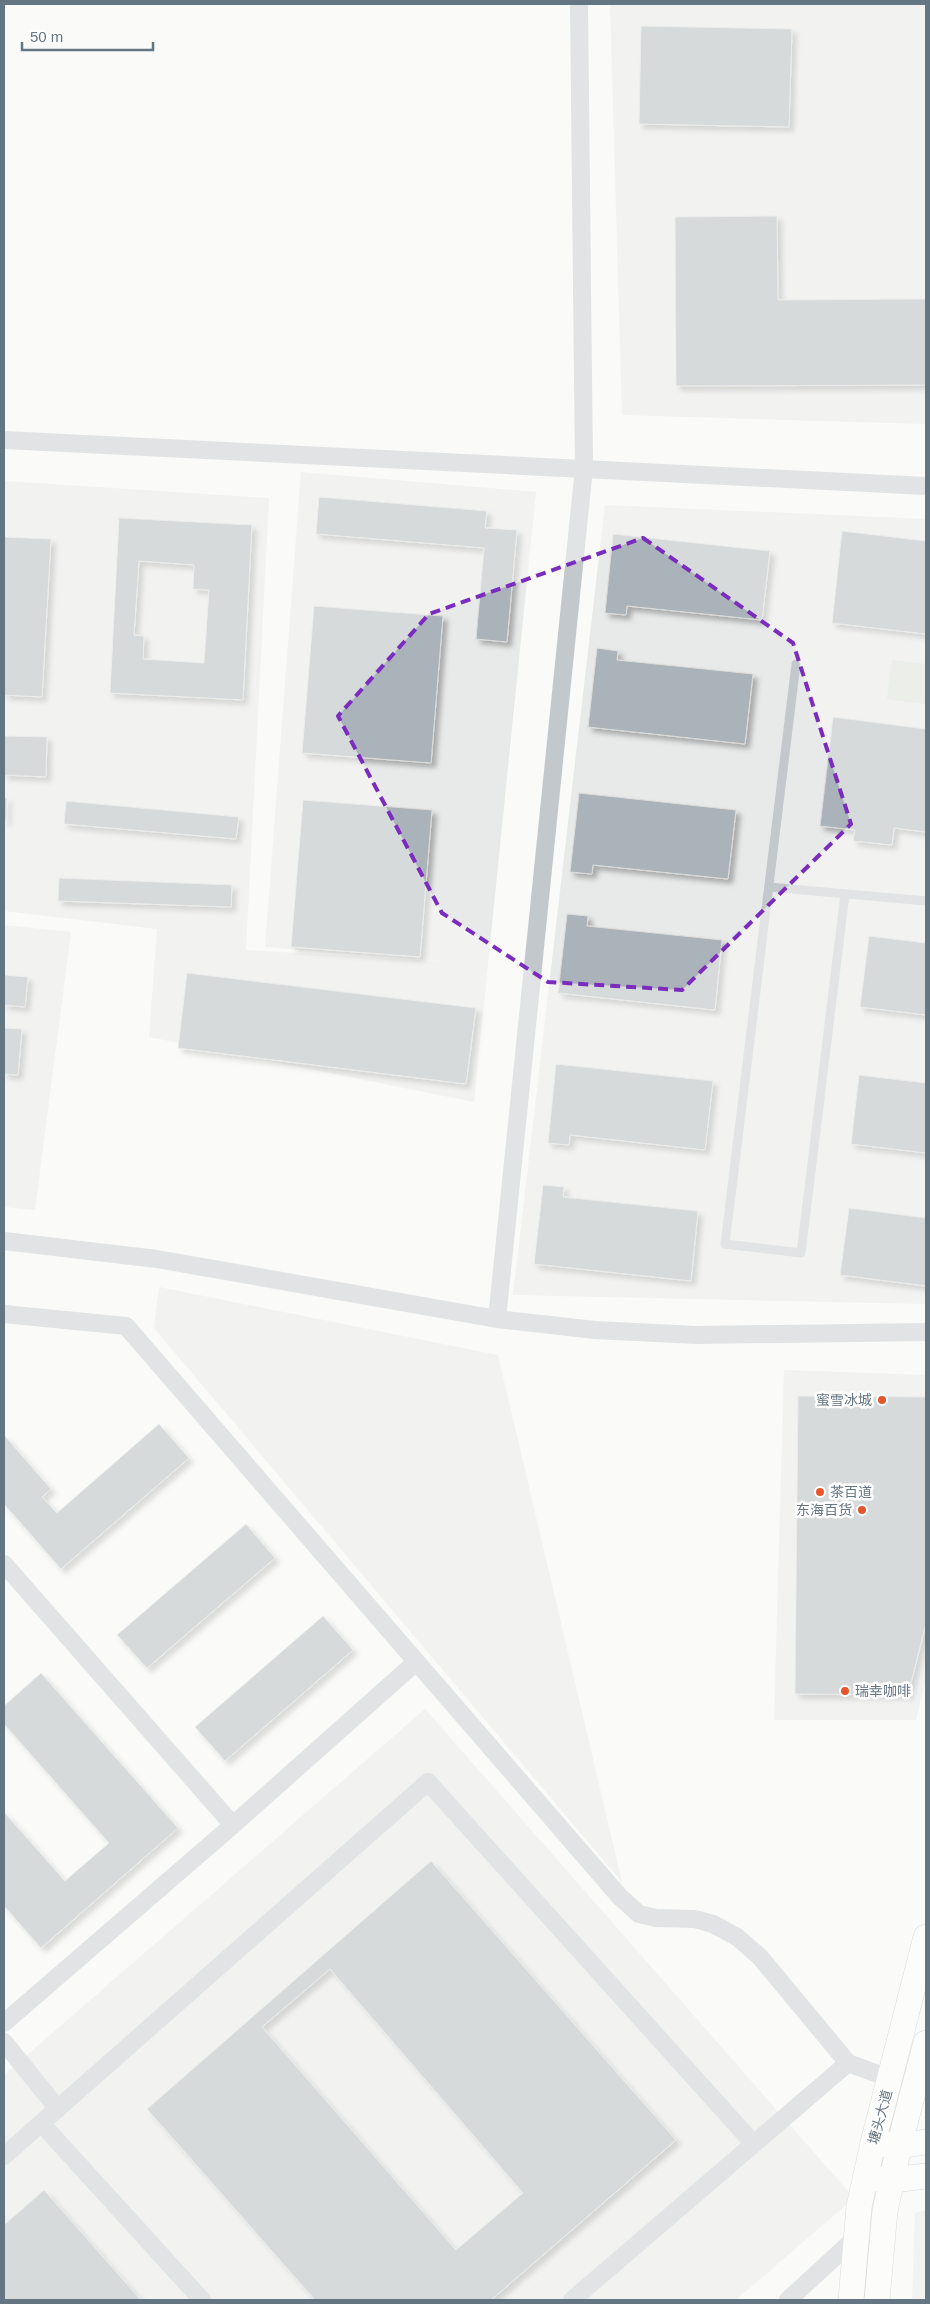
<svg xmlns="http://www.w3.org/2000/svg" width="930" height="2304" font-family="Arial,'Noto Sans SC',sans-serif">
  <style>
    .built { fill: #e8e9e9 }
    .green { fill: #dadfd7 }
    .building { fill: #aab3b9; stroke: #dcdcda; fill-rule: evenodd; filter: url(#shadow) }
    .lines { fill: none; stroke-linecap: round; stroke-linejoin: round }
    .secondary-casing { stroke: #b3babf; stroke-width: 26 }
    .lane { stroke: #c3c8cc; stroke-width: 9 }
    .street { stroke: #c3c8cc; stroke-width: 18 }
    .secondary { stroke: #fff; stroke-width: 25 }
    .marked { fill: none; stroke: #7b2cbf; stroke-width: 4; stroke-dasharray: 10 6; stroke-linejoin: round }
    .poi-dot { fill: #e4572e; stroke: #fff; stroke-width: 2 }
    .labels { text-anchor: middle; stroke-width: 5; stroke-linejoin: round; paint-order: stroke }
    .poi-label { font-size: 14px; fill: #657683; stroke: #fff; text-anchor: end }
    .street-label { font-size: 14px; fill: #657683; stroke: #fff }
  </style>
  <defs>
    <filter id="shadow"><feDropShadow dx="4.5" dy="4.5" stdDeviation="2.5" flood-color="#0004"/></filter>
  </defs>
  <rect width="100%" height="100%" fill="#fafaf8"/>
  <!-- built -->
  <path class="built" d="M610 4H926V424L622 415Z
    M301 472 536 492 474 1102 149 1037 157 929 4 911V481L269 498 246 950 452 962 265 947Z
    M605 505 926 519V1304L513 1295Z
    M4 925 71 932 35 1210 4 1207Z
    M159 1287 498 1355 622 1882 154 1328Z
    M784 1370 926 1375V1678L916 1720H774Z
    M425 1709 854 2198 736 2300H4V2075Z
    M926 2210V2300H912L915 2213Z"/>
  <!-- green -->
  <path class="green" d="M892 660 926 664V704L887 699Z"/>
  <!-- building -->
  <path class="building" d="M641 26 792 29 789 127 639 124Z
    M777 216 778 300 926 299V385L676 386 675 217Z
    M319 497 487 511 485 528 517 530 507 642 476 639 484 548 316 534Z
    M119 518 252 525 243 700 110 693ZM139 561 194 565 193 589 209 590 204 663 143 659 144 636 134 635Z
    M842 531 926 541V634L832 623Z
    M613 534 770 551 762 620 627 606 626 615 605 613Z
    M4 537 51 539 42 697 4 695Z
    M314 606 443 616 431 763 302 753Z
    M597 648 618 651 617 660 753 674 745 744 588 727Z
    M833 717 926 729V832L894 828 892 845 853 841 855 830 820 826Z
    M4 736 47 737 46 777 4 775Z
    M579 793 736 810 728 879 593 865 592 874 570 872Z
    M4 798H7L6 821H4Z
    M303 800 432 810 420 957 291 947Z
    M66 801 239 817 236 839 64 824Z
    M59 878 232 885 231 907 58 901Z
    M567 914 588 916 587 926 722 940 715 1010 558 993Z
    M869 936 926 943V1015L860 1007Z
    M187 973 476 1008 466 1084 178 1048Z
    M4 975 28 977 25 1007 4 1005Z
    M4 1028 22 1029 18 1075 4 1074Z
    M556 1064 713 1081 705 1150 570 1135 569 1145 548 1143Z
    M859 1075 926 1083V1153L851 1144Z
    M543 1185 564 1187 563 1197 698 1211 691 1281 534 1264Z
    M849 1208 926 1218V1286L840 1275Z
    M798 1396 926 1397V1623L908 1695 795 1694Z
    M159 1424 189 1458 61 1569 4 1504V1435L51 1489 42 1497 57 1513Z
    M246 1524 275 1558 147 1668 117 1635Z
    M323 1616 353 1650 225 1761 195 1727Z
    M41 1673 178 1828 41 1948 4 1906V1812L65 1881 109 1843 4 1724V1706Z
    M431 1861 676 2140 491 2300H315L147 2109ZM330 1969 523 2193 456 2250 262 2027Z
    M44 2190 141 2300H4V2225Z"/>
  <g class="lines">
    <!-- secondary casing -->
    <g class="secondary-casing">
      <path id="secondary" d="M884 2144 899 2146 926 2142
        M877 2179 892 2180 926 2176
        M851 2300 859 2207 873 2143 926 1937
        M877 2300 885 2211 899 2146 926 2043"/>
    </g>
    <!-- lane -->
    <path class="lane" d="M796 664 725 1244 801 1253 845 894
      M769 887 926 901"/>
    <!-- street -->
    <path class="street" d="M4 440 926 486
      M4 1241 157 1259 497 1319 595 1330 696 1335 926 1332
      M4 1314 126 1326 620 1897 639 1914 656 1918 695 1919 713 1924 737 1937 760 1957 848 2063 916 2088
      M497 1319 584 468 579 4
      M4 1564 233 1825
      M4 2023 233 1825 416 1662
      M4 2042 58 2109
      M41 2123 202 2300
      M4 2156 428 1782 753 2143
      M572 2300 848 2063
      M788 2300 885 2211"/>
    <!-- secondary -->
    <use href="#secondary" class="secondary"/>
  </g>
  <!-- marked area -->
  <path d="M0 0H930V2304H0ZM643 538 793 643 851 824 682 990 548 982 442 913 338 716 429 614Z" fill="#fafaf8" fill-opacity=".55" fill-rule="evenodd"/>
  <path class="marked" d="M643 538 793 643 851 824 682 990 548 982 442 913 338 716 429 614Z"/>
  <!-- markers -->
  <g class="poi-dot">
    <circle cx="882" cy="1400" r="5"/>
    <circle cx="820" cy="1492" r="5"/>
    <circle cx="862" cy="1510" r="5"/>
    <circle cx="845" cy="1691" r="5"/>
  </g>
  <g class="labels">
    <!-- poi labels -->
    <g class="poi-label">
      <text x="872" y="1405">蜜雪冰城</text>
      <text x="830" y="1497" text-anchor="start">茶百道</text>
      <text x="852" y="1515">东海百货</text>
      <text x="855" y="1696" text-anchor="start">瑞幸咖啡</text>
    </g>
    <!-- street labels -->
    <g class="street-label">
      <text transform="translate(880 2117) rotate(-75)" y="5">塘头大道</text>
    </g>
  </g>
  <!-- border -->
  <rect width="930" height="2304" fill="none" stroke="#657683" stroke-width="10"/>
  <!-- scale -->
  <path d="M22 42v8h131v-8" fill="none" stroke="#657683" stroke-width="2.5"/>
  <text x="30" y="42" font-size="15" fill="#657683" stroke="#ffffff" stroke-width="4" paint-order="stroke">50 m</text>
</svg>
